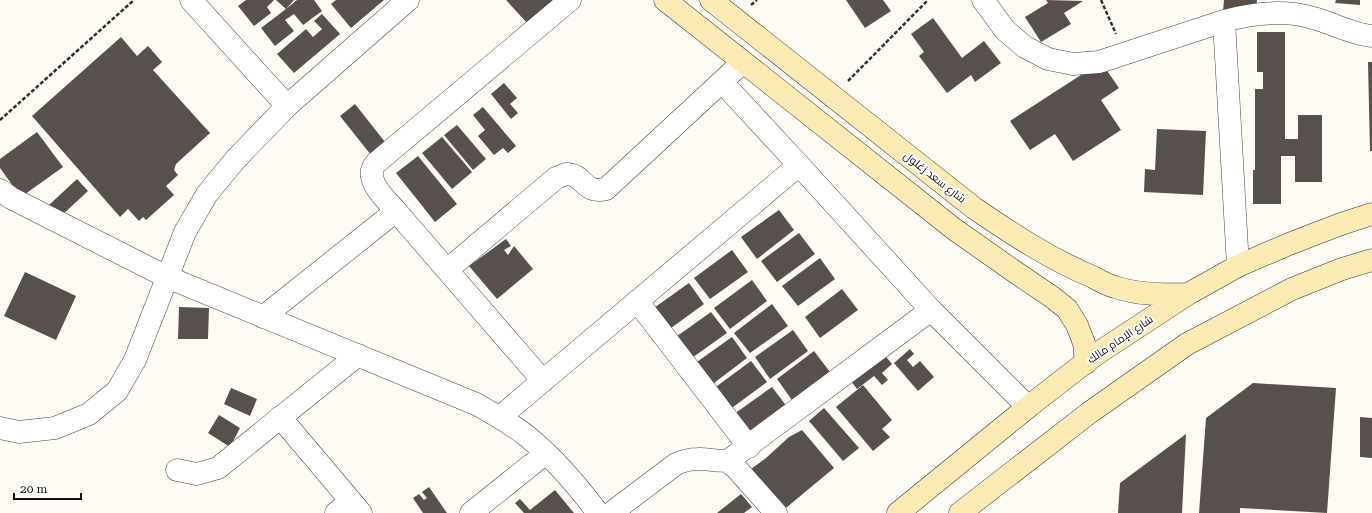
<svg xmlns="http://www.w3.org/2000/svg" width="1372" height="513" font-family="'Roboto Serif',Cairo,serif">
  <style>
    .building { fill: #58504d }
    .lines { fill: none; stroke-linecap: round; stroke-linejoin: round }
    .street-casing { stroke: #434343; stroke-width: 23 }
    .secondary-casing { stroke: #323232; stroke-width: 23 }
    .path { stroke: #323232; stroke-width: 2.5; stroke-dasharray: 4 2; stroke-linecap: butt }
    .street { stroke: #fff; stroke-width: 22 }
    .secondary { stroke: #faeab4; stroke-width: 22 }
    .labels { text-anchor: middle; stroke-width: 4; stroke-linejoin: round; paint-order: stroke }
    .street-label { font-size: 11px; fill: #101010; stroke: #fff }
  </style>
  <rect width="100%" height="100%" fill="#fefbf4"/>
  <!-- building -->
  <path class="building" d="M246 0H274L267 7 271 13 254 26 238 6Z
    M276 0H294L286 9 297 0H314L322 11 303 25 294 14 285 20 294 31 275 46 261 28 286 9Z
    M336 0H384L351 28 331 4Z
    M506 0H553L528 24Z
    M846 0H883L891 11 865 28Z
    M1046 0 1083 1 1064 13 1071 24 1041 42 1025 17 1048 3Z
    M1224 0H1257L1256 12 1223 11Z
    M1336 0H1360V5L1335 3Z
    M322 14 340 34 294 73 277 54 306 29 313 37 322 29 314 21Z
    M933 18 962 58 984 41 1001 63 975 82 971 75 947 93 919 56 924 52 911 34Z
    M1257 32H1285V139H1298V115H1322V182H1295V156H1281V204H1253V170H1255V89H1263V72H1257Z
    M121 37 137 56 148 46 162 62 153 70 210 133 176 164 174 170 178 175 166 186 174 195 146 220 143 217 139 221 128 209 120 217 32 116Z
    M1101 62 1119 88 1101 100 1121 130 1073 161 1055 134 1030 150 1010 121Z
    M1368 62H1372V151H1370Z
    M504 83 517 98 510 104 518 113 511 119 491 94Z
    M355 104 385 142 371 155 340 116Z
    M483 107 516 146 508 153 503 148 494 155 478 136 485 130 473 115Z
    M457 125 486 159 473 170 444 135Z
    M1157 129 1206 131 1203 195 1144 192 1145 169 1155 170Z
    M37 132 63 167 21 197 0 168V159Z
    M442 137 472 172 452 189 422 153Z
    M418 156 457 204 435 222 396 173Z
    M77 179 88 191 61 216 49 205Z
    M779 210 794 230 757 259 741 237Z
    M799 233 815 254 777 282 761 261Z
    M506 239 511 246 504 250 508 255 514 246 533 269 497 299 469 266Z
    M732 250 748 272 710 299 694 278Z
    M820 258 835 279 798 306 782 286Z
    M25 272 76 296 56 340 4 316Z
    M752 280 767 301 730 329 714 308Z
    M689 283 704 304 667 331 651 310Z
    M842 289 858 310 820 338 805 317Z
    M772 304 788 326 750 353 734 333Z
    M179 307 209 308 208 339H178Z
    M711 312 727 333 689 360 673 339Z
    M793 330 808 351 770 379 755 357Z
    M732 337 747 358 710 386 694 364Z
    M910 349 914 354 907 360 913 367 920 361 934 377 918 391 894 363Z
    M814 351 830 372 792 400 777 379Z
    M883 353 892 364 882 373 888 380 882 385 874 376 857 389 847 376Z
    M751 361 767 382 729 410 713 389Z
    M1253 383 1336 388 1327 513 1240 508V513H1199L1206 418Z
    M863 385 892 420 882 429 890 437 873 451 836 407Z
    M772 387 788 408 750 436 734 414Z
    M231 388 257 399 250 416 224 404Z
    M824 408 859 448 843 461 809 421Z
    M219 415 240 428 230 447 208 433Z
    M1360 417 1372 418V458L1360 457Z
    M802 430 834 468 781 512 747 472 766 458 789 437Z
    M1186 434 1182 513H1118L1120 483Z
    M429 487 447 513H423L413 498 419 494 424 500 427 498 422 492Z
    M555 490 574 513H524L515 503 520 499 530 510Z
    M741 494 752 507 744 513H717Z"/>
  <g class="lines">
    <!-- street casing -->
    <g class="street-casing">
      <path id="street" d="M191 0 287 106
        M983 0 1005 30 1025 47 1048 59 1073 64 1099 62 1224 21C1253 13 1283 9 1313 18 1333 23 1351 34 1372 36
        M1224 21 1238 266
        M722 82 799 165 931 310 1028 407
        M0 190 11 198 167 277 476 404C494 414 512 424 528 437 555 459 577 485 598 513
        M447 270 556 178C559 177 563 175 566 174 584 173 583 195 606 189L743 62
        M637 301 749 447
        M263 317 396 211
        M543 381 396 211C386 199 362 179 376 163L570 0
        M280 417 361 513
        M500 417 799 165
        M0 428 19 432 55 428 89 414 117 391 135 360 185 232 207 194 235 160 287 106 408 0
        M729 460 732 465 736 468 776 513
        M177 470 197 474 218 468 358 355
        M336 513 351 501
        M471 513 546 453
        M611 513 676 464C683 461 690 459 698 459 709 458 717 463 729 460L931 310"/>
    </g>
    <!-- secondary casing -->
    <g class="secondary-casing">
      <path id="secondary" d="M665 0 954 229 1018 274 1052 297 1067 309 1077 325 1084 343 1086 363
        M711 0 974 208C1012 234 1050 259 1093 277 1100 281 1107 285 1115 287 1138 295 1164 295 1188 294
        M898 513 1028 407 1095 355 1188 294 1238 266 1289 244 1341 224 1372 214
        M960 513 1089 413 1187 344 1292 289 1342 269 1372 260"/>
    </g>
    <!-- path -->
    <path class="path" d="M1101 0 1116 34
      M751 5 757 0
      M848 81 928 0
      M0 120 134 0"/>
    <!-- street -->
    <use href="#street" class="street"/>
    <!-- secondary -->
    <use href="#secondary" class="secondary"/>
  </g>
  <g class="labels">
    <!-- street labels -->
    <g class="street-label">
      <text transform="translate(935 177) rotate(38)" y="4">شارع سعد زغلول</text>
      <text transform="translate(1120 339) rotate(-34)" y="4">شارع الإمام مالك</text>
    </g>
  </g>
  <!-- scale -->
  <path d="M14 493v6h67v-6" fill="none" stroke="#101010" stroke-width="2"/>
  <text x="20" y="493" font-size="12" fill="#101010" stroke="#ffffff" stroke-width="3" paint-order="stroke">20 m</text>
</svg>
